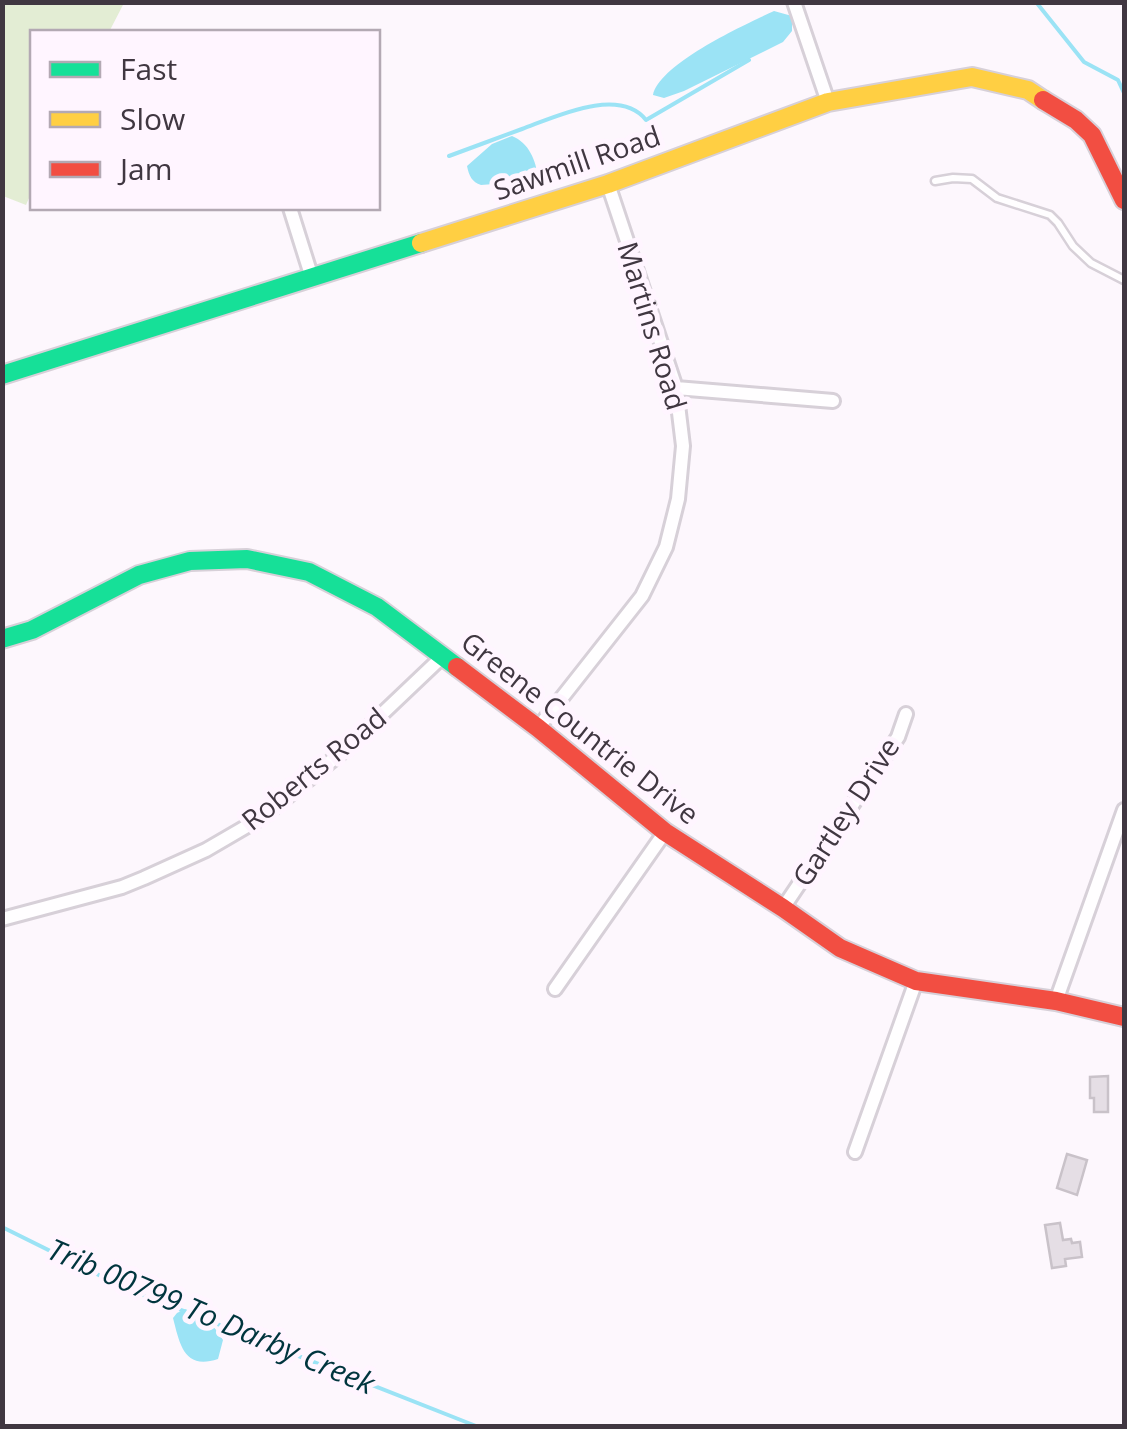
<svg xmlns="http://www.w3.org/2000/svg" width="1127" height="1429" font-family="'Open Sans',sans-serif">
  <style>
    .green { fill: #e3edd4 }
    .water { fill: #9be3f5 }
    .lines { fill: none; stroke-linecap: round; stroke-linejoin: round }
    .stream { stroke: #9be3f5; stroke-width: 4 }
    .building { fill: #e5dee5; stroke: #c9c2c9; stroke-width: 2.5 }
    .lane-casing { stroke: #d7d0d8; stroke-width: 11 }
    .street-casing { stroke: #d7d0d8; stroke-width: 18 }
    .fast-casing { stroke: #d7d0d8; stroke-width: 22 }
    .slow-casing { stroke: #d7d0d8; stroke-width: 22 }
    .jam-casing { stroke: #d7d0d8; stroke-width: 22 }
    .lane { stroke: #fffeff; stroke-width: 6 }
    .street { stroke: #fffeff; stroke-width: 12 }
    .fast { stroke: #16e098; stroke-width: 18 }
    .slow { stroke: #ffcf43; stroke-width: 18 }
    .jam { stroke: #f24e42; stroke-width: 18 }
    .labels { text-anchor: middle; stroke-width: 10; stroke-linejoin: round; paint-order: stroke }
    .street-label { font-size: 28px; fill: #403741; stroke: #fff5ff }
    .water-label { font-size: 30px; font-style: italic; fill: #00353e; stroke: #fff5ff }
  </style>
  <rect width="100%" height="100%" fill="#fdf7fd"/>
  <!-- green -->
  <path class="green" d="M2 3H124L109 32H32V191L26 205 3 196Z"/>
  <!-- water -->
  <path class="water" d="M774 11 792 16V31L783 42 684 91 664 98 653 95C660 63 744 25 774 11Z
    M512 136C529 143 536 160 538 178L533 181 481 185C472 182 469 176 467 166L492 144Z
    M185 1309C203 1314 214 1325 223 1340L218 1359C184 1370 180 1345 173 1318L177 1313Z"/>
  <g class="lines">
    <!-- stream -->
    <path class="stream" d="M1036 2 1084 62 1118 80 1124 93
      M449 156C473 147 498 138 522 129 555 117 619 86 646 120L749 60
      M2 1227 127 1289 184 1311
      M202 1318 476 1426"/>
  </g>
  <!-- building -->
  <path class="building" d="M1108 1076V1112H1094V1098H1090V1077Z
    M1067 1154 1087 1160 1077 1195 1057 1188Z
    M1060 1223 1063 1240 1071 1239 1072 1243 1080 1242 1082 1257 1065 1259 1066 1266 1052 1268 1045 1225Z"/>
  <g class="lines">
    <!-- lane casing -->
    <g class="lane-casing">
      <path id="lane" d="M935 181 953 178 972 179 997 198 1050 215 1058 223 1073 246 1091 263 1124 280"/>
    </g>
    <!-- street casing -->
    <g class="street-casing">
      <path id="street" d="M794 2 828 102
        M290 208 312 278
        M676 388 833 401
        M538 728 642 596 666 547 678 499 683 446 676 388 608 184
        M783 908 898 737 906 714
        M2 919 122 887 144 878 206 850 261 818 341 753 443 656
        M555 989 665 832
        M1056 1001 1124 810
        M855 1152 916 981"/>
    </g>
    <!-- fast casing -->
    <g class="fast-casing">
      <path id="fast" d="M2 375 421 243
        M2 639 32 630 139 575 190 561 247 559 309 572 377 607 457 667"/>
    </g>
    <!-- slow casing -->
    <g class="slow-casing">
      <path id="slow" d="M421 243 608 184 828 102 972 77 1028 90 1043 100"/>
    </g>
    <!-- jam casing -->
    <g class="jam-casing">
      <path id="jam" d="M1043 100 1076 120 1092 135 1124 200
        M457 667 538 728 665 832 783 908 840 948 916 981 1056 1001 1124 1017"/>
    </g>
    <!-- lane -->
    <use href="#lane" class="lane"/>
    <!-- street -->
    <use href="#street" class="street"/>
    <!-- fast -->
    <use href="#fast" class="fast"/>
    <!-- slow -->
    <use href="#slow" class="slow"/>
    <!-- jam -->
    <use href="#jam" class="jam"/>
  </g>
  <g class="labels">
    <!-- street labels -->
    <g class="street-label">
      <text transform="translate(577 163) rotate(-19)" y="10">Sawmill Road</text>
      <text transform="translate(652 326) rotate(73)" y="10">Martins Road</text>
      <text transform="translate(580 728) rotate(38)" y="10">Greene Countrie Drive</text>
      <text transform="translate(314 769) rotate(-39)" y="10">Roberts Road</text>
      <text transform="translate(846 812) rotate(-57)" y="10">Gartley Drive</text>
    </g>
    <!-- water labels -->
    <g class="water-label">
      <text transform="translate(211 1317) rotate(23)" y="10">Trib 00799 To Darby Creek</text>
    </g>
  </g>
  <!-- border -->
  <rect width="1127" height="1429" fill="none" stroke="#403741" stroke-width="10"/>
  <!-- legend -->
  <rect x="30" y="30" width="350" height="180" fill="#fff5ff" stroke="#b3a9b3" stroke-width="2.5"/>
  <rect x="50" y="62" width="50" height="15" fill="#16e098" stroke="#b3a9b3" stroke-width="2.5"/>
  <text x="120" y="80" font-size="30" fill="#403741">Fast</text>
  <rect x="50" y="112" width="50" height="15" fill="#ffcf43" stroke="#b3a9b3" stroke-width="2.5"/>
  <text x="120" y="130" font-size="30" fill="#403741">Slow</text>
  <rect x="50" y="162" width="50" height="15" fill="#f24e42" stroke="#b3a9b3" stroke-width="2.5"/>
  <text x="120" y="180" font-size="30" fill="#403741">Jam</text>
</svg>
